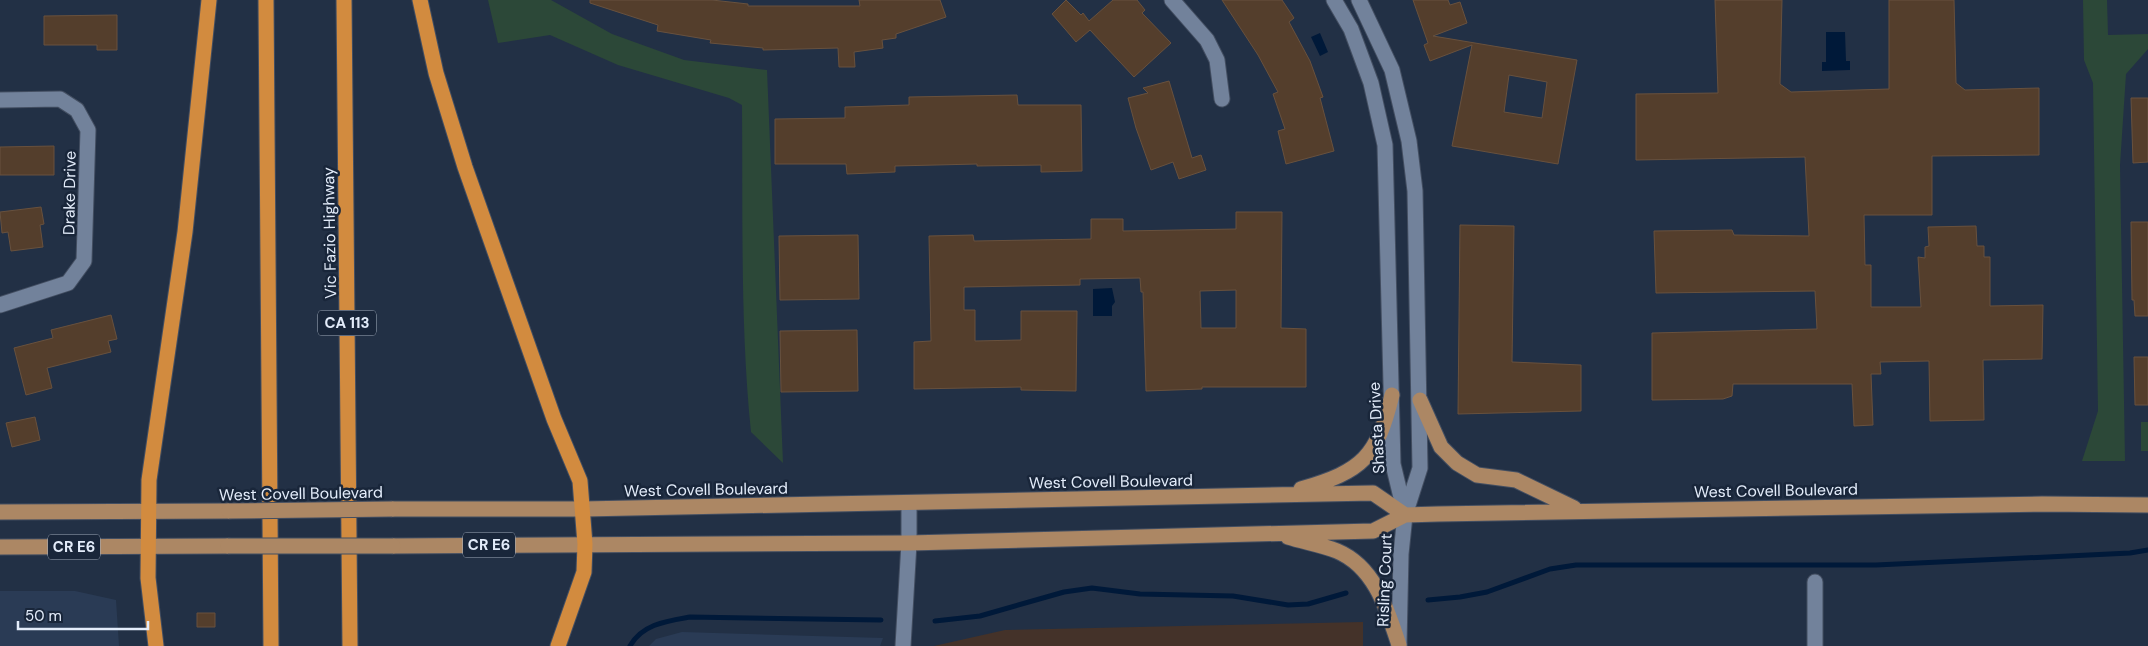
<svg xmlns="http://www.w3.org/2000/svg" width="2148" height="646" font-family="'DM Sans',sans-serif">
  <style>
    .built { fill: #2a3b55 }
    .medical { fill: #443229 }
    .green { fill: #2c4838 }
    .water { fill: #001939 }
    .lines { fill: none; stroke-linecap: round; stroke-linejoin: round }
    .stream { stroke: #001939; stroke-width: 5 }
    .building { fill: #543e2c; stroke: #68513e; fill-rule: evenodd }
    .minor-casing { stroke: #434e61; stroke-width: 17 }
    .major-casing { stroke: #434e61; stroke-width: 17 }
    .highway-casing { stroke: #434e61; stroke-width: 17 }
    .minor { stroke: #72829b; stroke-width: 15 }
    .major { stroke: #ac8764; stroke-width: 15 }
    .highway { stroke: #d28b3f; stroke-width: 15 }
    .major-bridge-casing { stroke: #434e61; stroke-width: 17; stroke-linecap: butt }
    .major-bridge { stroke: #ac8764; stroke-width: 15 }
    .labels { text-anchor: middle; stroke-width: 5; stroke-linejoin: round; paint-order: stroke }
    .shield { fill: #19263a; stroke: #a6b1c0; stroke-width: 1 }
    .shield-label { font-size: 15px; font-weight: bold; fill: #e3ecfa }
    .street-label { font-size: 16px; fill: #e3ecfa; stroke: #19263a }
  </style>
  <rect width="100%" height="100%" fill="#223045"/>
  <!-- built -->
  <path class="built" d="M0 591H75L116 600 119 646H0Z
    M682 632 883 638 880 646H649L656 639Z"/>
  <!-- medical -->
  <path class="medical" d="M1363 622V646H934L1005 630Z"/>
  <!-- green -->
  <path class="green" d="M488 0H551L612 34 684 60 767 70 783 463 751 432C740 324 743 214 742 105L729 98 618 65 550 35 498 43Z
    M2083 0H2107L2108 35 2148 34V49L2126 74 2120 165 2125 461H2082L2098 411 2093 83 2084 60Z
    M2141 422H2148V451H2141Z"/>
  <!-- water -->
  <path class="water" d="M1826 32H1845L1846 61H1850V70L1822 71V62H1826Z
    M1320 33 1328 52 1320 56 1311 37Z
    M1112 288 1115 302 1112 306V316H1093V289Z"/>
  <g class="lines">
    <!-- stream -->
    <path class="stream" d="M1428 600 1460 597 1487 592 1550 569 1576 565H1876L2130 553 2148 550
      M935 621 980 616 1064 592 1092 588 1140 594 1233 596 1288 605 1308 604 1346 593
      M630 646C642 624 667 621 690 617L881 620"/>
  </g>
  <!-- building -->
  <path class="building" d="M590 0H712L748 4V6H860L859 0H940L946 17 896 34V38L882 40 883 48 854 52 855 67H839L838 48 763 50V48L710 43 711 40 657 31 658 25 590 3Z
    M1066 0 1081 15 1083 13 1089 21 1113 0H1137L1145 10 1142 13 1171 43 1134 77 1090 30 1076 42 1065 29 1052 14Z
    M1222 0H1282L1294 18 1289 22 1310 61 1323 97 1320 98 1334 151 1286 164 1278 131 1285 129 1273 94 1278 92 1258 55Z
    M1413 0H1448L1450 5 1460 2 1467 23 1433 36 1577 60 1558 164 1452 146 1472 45 1430 61 1424 45 1428 43ZM1509 75 1547 82 1542 118 1504 112Z
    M1715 0H1782L1780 84 1791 92 1889 89V0H1954L1956 83 1965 90 2039 88V155L1932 156V215H1864L1865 265H1871V307H1921L1918 257 1925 258V247L1929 246 1928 227 1976 226 1977 246H1984V257H1990V306L2043 305 2042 359 1983 360 1984 420 1930 421 1929 361 1880 362 1881 374H1871L1873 425 1854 426 1852 384H1733L1732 396 1723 399 1652 400V333L1817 329 1815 291 1656 293 1654 231 1732 230 1734 235 1809 236 1805 157 1636 160V94L1718 93Z
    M117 15V50H97V45H44V16Z
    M1169 81 1192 158 1201 155 1206 170 1179 179 1173 162 1151 170 1136 128 1128 98 1148 93 1143 88Z
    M1017 95 1018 105H1081L1082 171 1041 172V165L977 166V164L895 166V172L847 174 846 164H775V119L845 118V107L909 105V97Z
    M2131 98H2148V162L2133 163Z
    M54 146V175H0V147Z
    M41 207 44 224 40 225 43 247 11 251 8 232 2 233 0 212Z
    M1236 212H1282L1281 328 1306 329V387H1202V389L1146 391 1143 292H1141L1140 278 1080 279V285L964 287V310H975V341L1021 340V311H1077L1076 391 1021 390V387L914 389V342L931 341 929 236 973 235 974 241 1091 239V219H1123V231L1236 229ZM1236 290V328H1201L1200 291Z
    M2131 222H2148V316H2135L2134 300H2132Z
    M1460 225 1514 226 1512 362 1581 365V411L1458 414Z
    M858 235 859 299 780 300 779 236Z
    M111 315 117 339 108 341 111 352 47 368 52 388 26 395 14 348 53 338 51 330Z
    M857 330 858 391 781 392 780 331Z
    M2134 357H2148V405H2135Z
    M35 417 40 440 12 447 6 423Z
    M197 613H215V627H197Z"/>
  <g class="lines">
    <!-- minor casing -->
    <g class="minor-casing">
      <path id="minor" d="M1172 0 1207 40 1217 60 1222 99
        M1334 0 1351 29 1371 83 1385 145 1393 464 1405 514
        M1359 0 1392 70 1409 141 1415 191 1420 468 1405 515 1401 554 1399 645
        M0 100 60 99 77 110 88 130 84 261 68 283 0 305
        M1815 582V646
        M903 646 909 543V503"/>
    </g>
    <!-- major casing -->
    <g class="major-casing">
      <path id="major" d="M1420 400 1441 447 1457 463 1477 475 1516 480 1574 508
        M1301 489C1363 471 1377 457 1392 395
        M392 509H583L1373 493 1405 515
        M0 512 229 511
        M1288 537C1304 542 1322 545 1337 551 1375 567 1387 609 1399 645
        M393 546 909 543 1373 531 1405 515 1438 514 2042 504 2148 505
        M0 547 228 546"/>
    </g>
    <!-- highway casing -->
    <g class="highway-casing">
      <path id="highway" d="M266 0 271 646
        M344 0 350 646
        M420 0 436 73 465 167 554 419 580 481 585 544 584 572 558 646
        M156 646 148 578 149 480 185 232 209 0"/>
    </g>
    <!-- minor -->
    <use href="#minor" class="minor"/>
    <!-- major -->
    <use href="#major" class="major"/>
    <!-- highway -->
    <use href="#highway" class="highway"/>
    <!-- major-bridge casing -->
    <g class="major-bridge-casing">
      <path id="major-bridge" d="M229 511 392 509
        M228 546H393"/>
    </g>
    <!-- major-bridge -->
    <use href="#major-bridge" class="major-bridge"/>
  </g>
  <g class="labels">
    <!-- shield labels -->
    <g class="shield">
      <rect x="318" y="310.5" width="58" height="25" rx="4"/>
      <rect x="463" y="532.5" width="52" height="25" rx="4"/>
      <rect x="48" y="534.5" width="52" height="25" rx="4"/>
    </g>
    <g class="shield-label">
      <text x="347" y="328">CA 113</text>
      <text x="489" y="550">CR E6</text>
      <text x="74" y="552">CR E6</text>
    </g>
    <!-- street labels -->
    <g class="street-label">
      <text transform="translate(69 193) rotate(-89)" y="6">Drake Drive</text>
      <text transform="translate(329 233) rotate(-91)" y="6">Vic Fazio Highway</text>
      <text transform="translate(1376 428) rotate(-93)" y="6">Shasta Drive</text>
      <text transform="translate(1111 481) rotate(-1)" y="6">West Covell Boulevard</text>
      <text transform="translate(706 489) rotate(-1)" y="6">West Covell Boulevard</text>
      <text transform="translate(1776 490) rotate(-1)" y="6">West Covell Boulevard</text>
      <text transform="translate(301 493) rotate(-1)" y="6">West Covell Boulevard</text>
      <text transform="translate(1384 580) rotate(-88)" y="6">Risling Court</text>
    </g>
  </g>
  <!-- scale -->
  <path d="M18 621v8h130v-8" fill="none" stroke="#e3ecfa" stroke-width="2.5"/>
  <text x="25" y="621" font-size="15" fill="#e3ecfa" stroke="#19263a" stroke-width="4" paint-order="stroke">50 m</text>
</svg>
